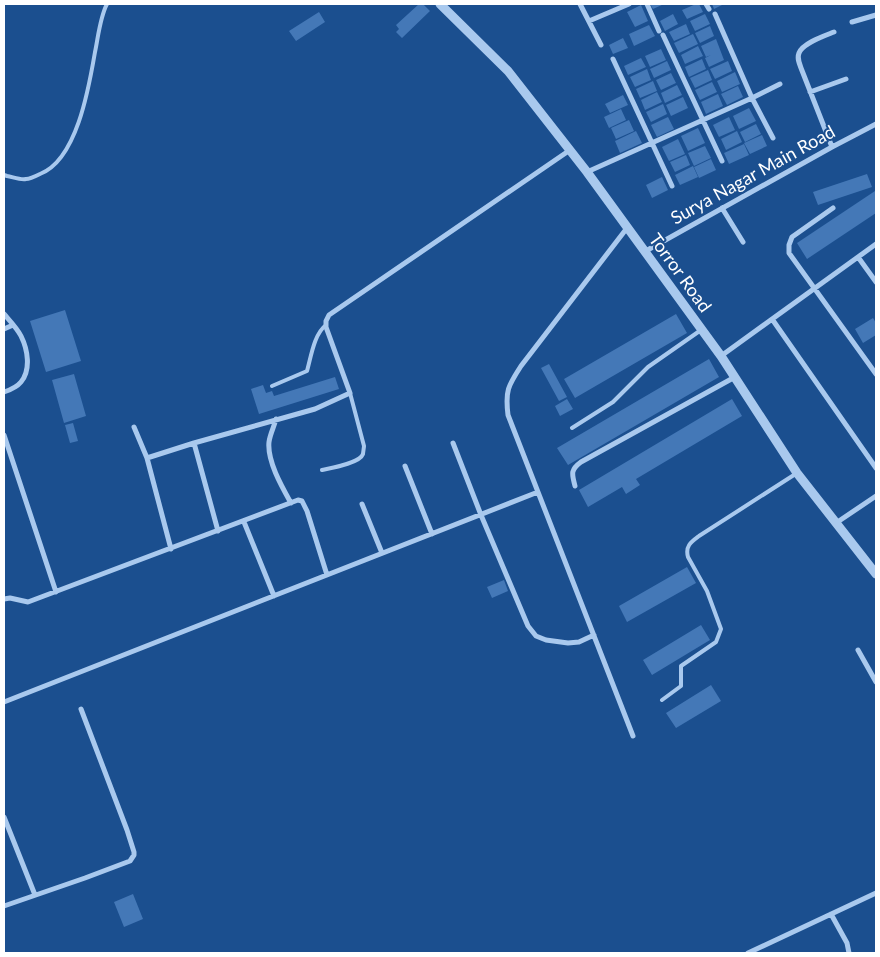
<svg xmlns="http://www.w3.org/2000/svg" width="880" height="957" font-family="Lato,sans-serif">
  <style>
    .building { fill: #4478b7 }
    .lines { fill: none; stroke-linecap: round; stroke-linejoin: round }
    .service { stroke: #a9c9ee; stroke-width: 4 }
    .minor { stroke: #a9c9ee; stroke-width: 5 }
    .tertiary { stroke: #a9c9ee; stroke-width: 9 }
    .labels { text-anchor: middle; stroke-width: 4; stroke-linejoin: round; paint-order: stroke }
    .street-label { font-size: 18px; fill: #fff; stroke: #1b4f8f }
  </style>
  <rect width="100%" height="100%" fill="#1b4f8f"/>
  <!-- building -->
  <path class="building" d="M419 4H423L430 11 402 38 396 32 399 29 396 25Z
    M650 4H664L653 9Z
    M696 4H699L703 12 687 19 682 10Z
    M712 4H724L714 9Z
    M641 5 648 21 635 27 627 12Z
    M319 12 325 22 296 41 289 31Z
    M673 14 678 24 665 31 660 21Z
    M705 14 710 24 695 31 690 21Z
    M686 24 690 34 674 41 669 32Z
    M649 25 655 36 634 46 629 34Z
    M710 26 714 36 700 43 695 33Z
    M693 34 698 44 679 53 674 43Z
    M623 38 628 48 613 54 609 45Z
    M716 39 724 60 709 67 705 58 711 55 706 57 701 46Z
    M698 46 703 56 685 64 681 55Z
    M661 49 666 60 650 67 645 56Z
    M641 58 646 67 628 75 624 66Z
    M702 59 706 69 689 77 685 67Z
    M667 61 671 70 654 78 650 69Z
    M728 61 732 71 715 79 710 69Z
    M647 69 651 80 635 87 630 77Z
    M708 70 712 80 695 88 690 78Z
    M735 72 740 84 722 92 717 81Z
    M671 73 676 83 661 90 656 80Z
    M653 81 657 91 640 98 636 89Z
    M712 82 717 92 700 100 695 90Z
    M677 85 682 95 665 103 661 93Z
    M738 86 743 97 727 105 721 94Z
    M657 92 662 102 645 110 641 100Z
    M718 94 723 106 706 114 701 102Z
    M623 95 628 105 610 113 605 104Z
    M683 97 688 108 671 116 666 105Z
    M663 104 667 114 651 122 646 112Z
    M749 108 756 121 739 129 733 116Z
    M621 109 626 120 609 128 604 117Z
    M668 117 674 129 657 137 651 125Z
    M729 117 735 130 719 137 713 125Z
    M629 120 634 131 616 139 611 128Z
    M756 124 761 134 745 142 740 132Z
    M698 128 705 143 688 151 681 136Z
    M636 131 642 143 620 153 615 141Z
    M737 131 742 142 726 150 721 139Z
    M762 135 767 146 750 154 744 143Z
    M678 139 685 154 669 161 662 147Z
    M744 144 749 155 729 164 724 153Z
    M705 146 711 158 694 166 688 153Z
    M686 155 690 165 675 172 670 162Z
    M711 159 716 170 699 178 694 167Z
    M693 166 698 177 680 185 675 175Z
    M867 174 872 187 818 205 813 192Z
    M662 177 668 190 652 198 646 185Z
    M875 191 876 213 807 259 797 243Z
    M65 310 81 361 46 372 30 321Z
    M676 314 687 333 575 398 564 379Z
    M873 318 876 323V335L863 343 855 329Z
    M709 359 719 377 568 465 557 448Z
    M549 364 567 397 559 401 541 368Z
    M74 374 86 416 64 423 52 380Z
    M335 377 339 389 259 414 251 389 263 385 266 393 272 391 274 396Z
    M567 399 573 409 560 416 555 406Z
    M732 399 742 416 636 479 640 485 626 494 622 487 588 507 579 490Z
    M73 423 78 441 70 443 65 425Z
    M687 567 696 583 627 622 619 606Z
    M504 580 508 591 492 598 487 587Z
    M701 625 710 640 652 675 643 660Z
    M711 685 721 701 676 728 666 713Z
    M133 894 143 919 124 927 114 902Z"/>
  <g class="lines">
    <!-- service -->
    <path class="service" d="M4 175 7 176C13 177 20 180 26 179 30 179 36 176 40 174 77 160 89 87 95 52 98 38 100 17 107 4
      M272 386 307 371C311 357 314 334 326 325
      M572 428 613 402 648 367 701 330
      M322 470C331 468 360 463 363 454 363 453 364 447 364 446L350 393
      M662 700 681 686V666L716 642 721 629 707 591 688 557C685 546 691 542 699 536L797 473"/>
    <!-- minor -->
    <path class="minor" d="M580 4 601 45
      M647 4 659 31
      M706 4 709 9
      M715 14 752 98 773 138
      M589 21 629 4
      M852 22 876 15
      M663 35 722 161
      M613 59 672 186
      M810 92 846 79
      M832 147 801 68C799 63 797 58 799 53 803 43 824 36 834 32
      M587 172 752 98 780 84
      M722 208 743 242
      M833 208 792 237 789 245V253L876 374
      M627 228 521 366C508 386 505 391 508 415L633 736
      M644 252 832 147 876 124
      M858 257 876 282
      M4 314C10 321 17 328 21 336 28 350 31 370 21 382 17 387 10 390 4 392
      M772 319 876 468
      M4 329 13 325
      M721 356 876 244
      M276 419C274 427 270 434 269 442 267 461 282 487 291 503
      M134 427 147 458 194 443 315 409 350 393 326 327V321L329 315 570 150
      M4 435 56 592
      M194 443 218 531
      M453 443 481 515 528 626 536 636 546 640 568 643 579 642 594 635
      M147 458 171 549
      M405 466 432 534
      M575 486C572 474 570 470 581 462L735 377
      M362 504 382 553
      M244 522 274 596
      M836 523 876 496
      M4 599 10 598 28 602 298 500 302 501 307 511 327 575
      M858 650 876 682
      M4 702 538 492
      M4 817 35 895
      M4 906 85 878 130 861 134 855V852L127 830 81 709
      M831 914 847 943 849 953
      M748 953 876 893"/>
    <!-- tertiary -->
    <path class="tertiary" d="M440 4 508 71 587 172 721 356 797 473 876 574"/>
  </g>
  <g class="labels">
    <!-- street labels -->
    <g class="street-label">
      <text transform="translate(753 175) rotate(-29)" y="6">Surya Nagar Main Road</text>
      <text transform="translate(680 273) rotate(54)" y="6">Torror Road</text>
    </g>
  </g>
  <!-- border -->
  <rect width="880" height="957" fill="none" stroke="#ffffff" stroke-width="10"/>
</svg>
